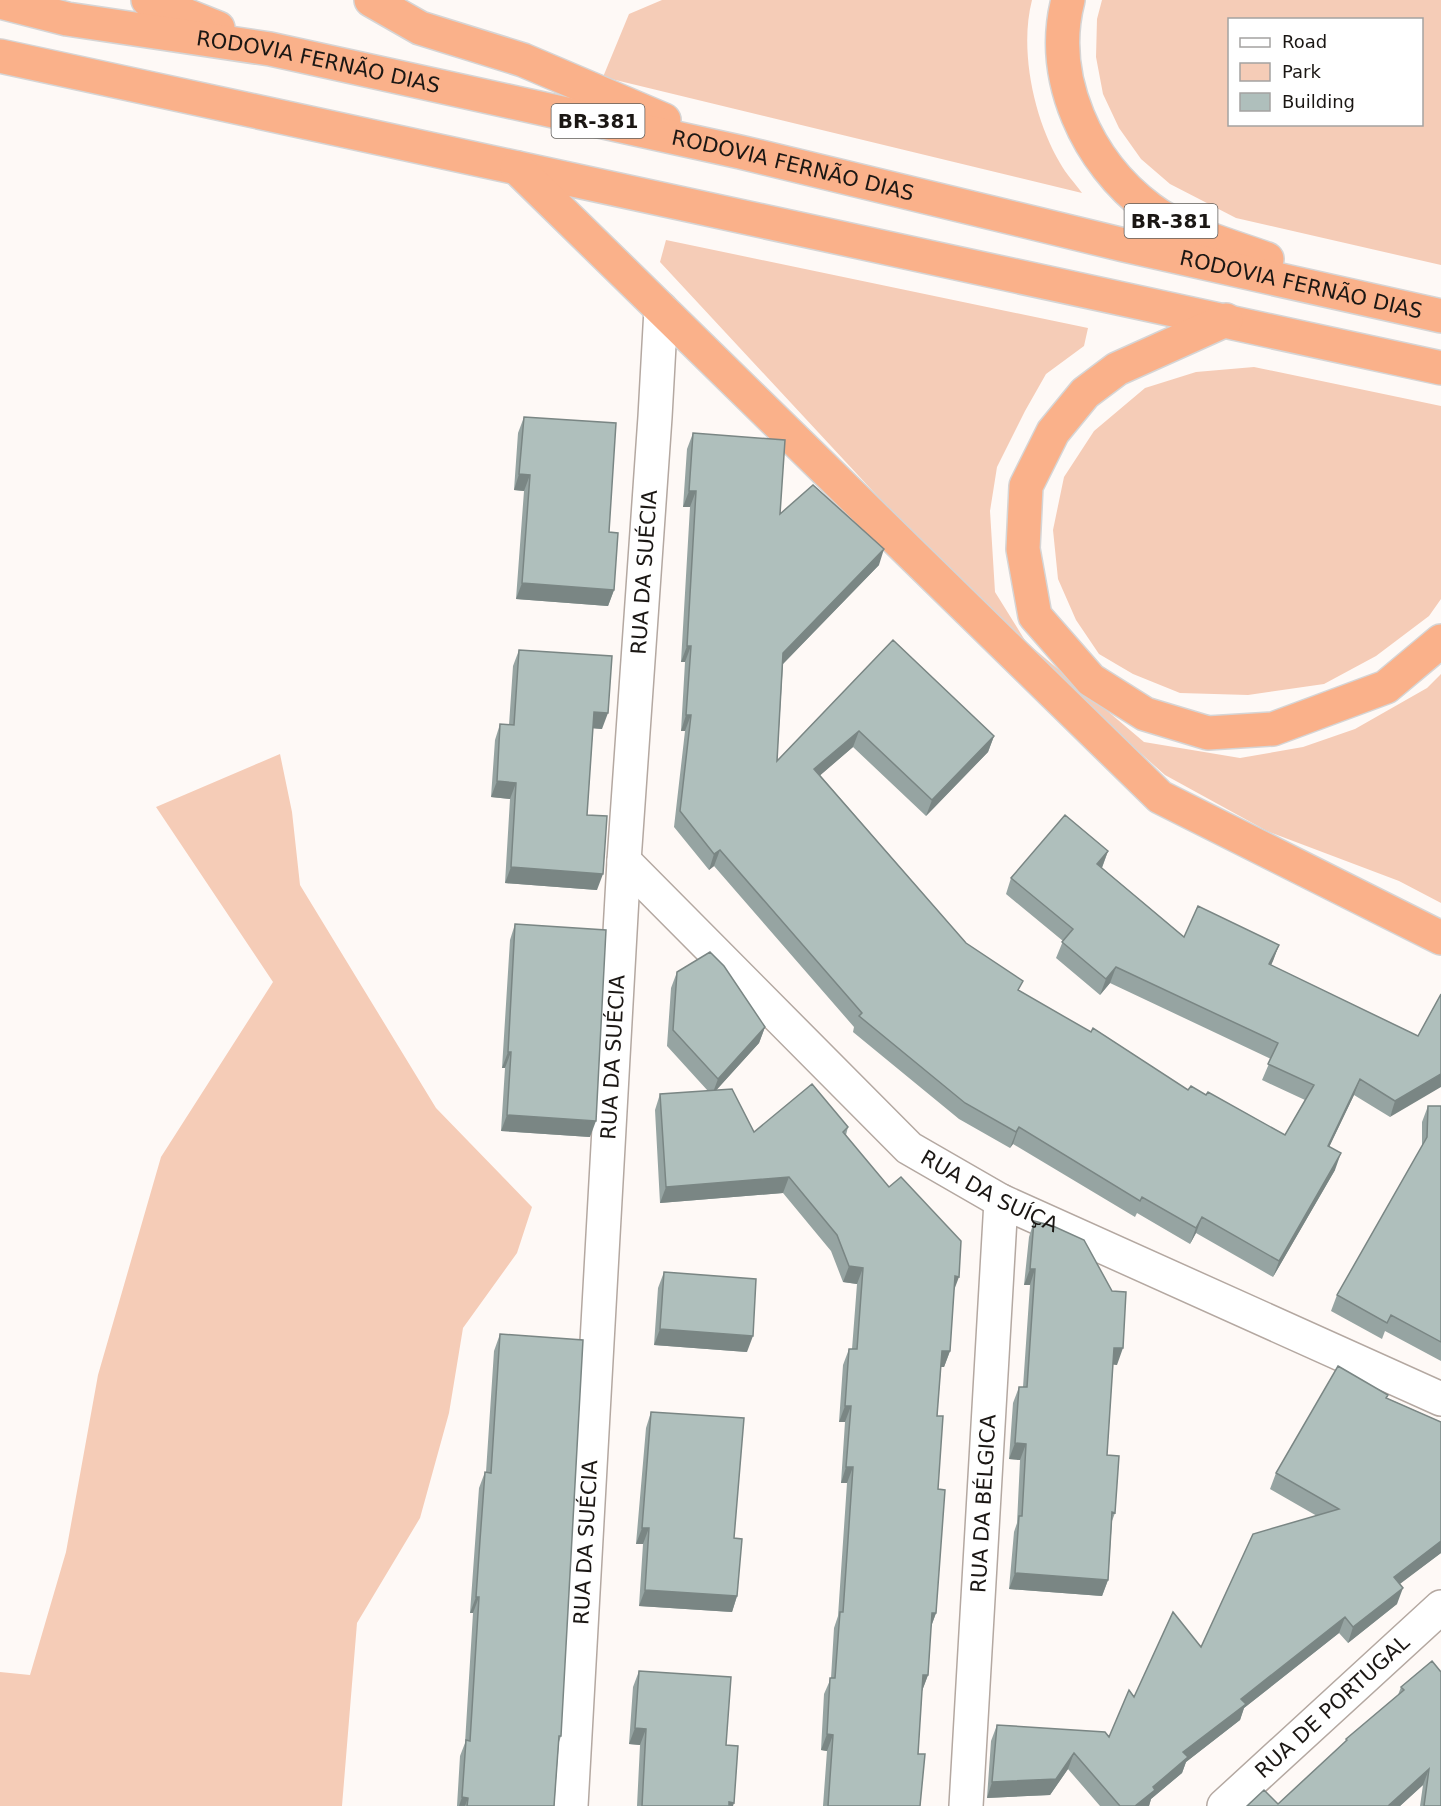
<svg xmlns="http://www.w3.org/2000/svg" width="1441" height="1806" font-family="'DejaVu Sans',sans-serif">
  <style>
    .green { fill: #f5ccb7; fill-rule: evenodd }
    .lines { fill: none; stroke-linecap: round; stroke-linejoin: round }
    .street-casing { stroke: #b4a8a1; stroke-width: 36 }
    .highway-casing { stroke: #d6d5d5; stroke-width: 36 }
    .street { stroke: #fff; stroke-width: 33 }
    .highway { stroke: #fab18a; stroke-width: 33 }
    .wall { fill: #96a4a2 }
    .shaded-wall { fill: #7a8684 }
    .building { fill: #afbfbc; stroke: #7a8684; stroke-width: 1.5 }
    .labels { text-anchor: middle; stroke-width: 4.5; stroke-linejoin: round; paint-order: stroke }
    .shield { fill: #fff; stroke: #5f5d5a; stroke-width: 1.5 }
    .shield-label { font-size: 20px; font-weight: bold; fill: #1b1714 }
    .street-label { font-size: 21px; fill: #1b1714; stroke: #fff }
  </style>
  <rect width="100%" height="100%" fill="#fef9f6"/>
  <!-- green -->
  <path class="green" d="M662 0H1032C1019 50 1034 119 1060 163 1066 174 1075 183 1082 193L603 77 629 14Z
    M1102 0H1441V265L1236 218 1170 184 1141 159 1119 128 1103 94 1096 57 1097 19ZM1230 20H1422V124H1230Z
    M666 240 1088 328 1084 346 1046 374 1025 411 997 467 990 511 995 592 1026 642 1144 742 1240 758 1303 747 1355 729 1427 688 1441 674V903L1399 881 1267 831 1165 775 1001 629 660 262Z
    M1254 367 1441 406V599L1429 616 1376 656 1324 684 1248 695 1180 693 1133 674 1099 654 1076 620 1058 579 1053 530 1064 477 1094 431 1145 388 1196 372Z
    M280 754 292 812 300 885 436 1108 532 1207 517 1253 463 1328 449 1413 420 1518 357 1623 342 1806H0V1672L30 1675 66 1552 98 1375 161 1157 273 982 156 807Z"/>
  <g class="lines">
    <!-- street casing -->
    <g class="street-casing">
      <g id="street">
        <path id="s1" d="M624 861 909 1148 1001 1201 1441 1399"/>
        <path id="s2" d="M571 1806 624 861 655 417 661 309"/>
        <path id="s3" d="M966 1806 1001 1201"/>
        <path id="s4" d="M1224 1806 1441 1607"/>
      </g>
    </g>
    <!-- highway casing -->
    <g class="highway-casing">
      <g id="highway">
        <path d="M148 0 218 28"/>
        <path d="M371 0 420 28 523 60 664 120"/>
        <path d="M1068 0C1048 78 1087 162 1150 209 1180 232 1231 246 1267 259"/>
        <path id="s5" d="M0 2 67 19 270 49 740 152 1124 245 1441 316"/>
        <path d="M0 56 1441 368"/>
        <path d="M517 168 1160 797 1441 938"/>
        <path d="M1226 320 1117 369 1085 393 1053 432 1026 486 1023 549 1035 616 1091 680 1145 714 1208 733 1273 729 1386 687 1441 641"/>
      </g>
    </g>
    <!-- street -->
    <use href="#street" class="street"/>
    <!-- highway -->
    <use href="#highway" class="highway"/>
  </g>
  <!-- wall -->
  <path class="wall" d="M524 417 609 532 614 590 608 606 516 599 524 491 514 490 518 433Z
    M693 433 780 514 879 565 783 664 777 761 893 640 994 736 988 752 926 816 853 747 820 775 966 943 1019 991 1188 1090 1206 1095 1285 1135 1305 1100 1262 1080 1271 1059 1110 983 1100 995 1056 958 1063 941 1006 894 1011 878 1108 851 1102 868 1184 937 1279 945 1271 965 1418 1036 1441 994 1390 1117 1354 1095 1329 1147 1335 1170 1273 1277 1196 1233 1190 1244 1137 1213 1135 1217 1013 1144 1010 1148 959 1119 853 1032 854 1027 714 866 709 870 674 827 685 731H681L685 662H681L690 507H683L687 449Z
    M519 650 602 729 593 728 587 815 597 890 505 883 510 799 491 797 495 740 500 724 509 725 513 666Z
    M515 924 590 1137 501 1131 505 1068H502L510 940Z
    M677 972 765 1027 759 1043 716 1090 754 1132 848 1127 846 1135 954 1290 950 1351 944 1367H941L937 1416 938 1489 936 1613 931 1627 928 1675 922 1691 918 1754 920 1806H823L827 1751 821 1750 824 1694 831 1678 834 1628 838 1616 847 1483H841L845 1422H839L843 1365 849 1349H852L857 1284 843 1282 831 1251 783 1193 660 1203 655 1110 660 1094 708 1091 667 1046 671 988Z
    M1428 1106H1441V1361L1385 1331 1382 1339 1331 1311 1337 1295 1422 1147V1122Z
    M1034 1221 1117 1365 1113 1364 1107 1455 1115 1513 1112 1521 1108 1580 1102 1596 1009 1589 1014 1532 1017 1523 1020 1460 1009 1459 1013 1403 1019 1387H1023L1030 1285H1024L1029 1237Z
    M664 1272 747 1352 654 1345 658 1288Z
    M500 1334 561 1736 559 1742 554 1806H457L460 1756 465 1743 473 1613H470L479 1488 485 1472H486L494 1351Z
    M1388 1395 1387 1398 1441 1422V1553L1399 1584 1397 1604 1348 1643 1339 1633 1244 1708 1240 1720 1186 1762 1182 1773 1151 1799 1149 1806H1100L1068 1769 1050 1795 987 1798 991 1741 997 1725 1109 1737 1134 1697 1201 1647 1317 1516 1270 1489 1276 1473Z
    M651 1412 734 1538 737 1596 732 1612 639 1606 643 1544H636L646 1428Z
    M1432 1661 1441 1806H1420L1423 1785 1400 1806H1247L1278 1804 1345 1742 1346 1739 1398 1695 1401 1687Z
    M639 1671 726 1745 733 1806H637L640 1745 629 1744 633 1687Z"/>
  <!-- shaded-wall -->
  <path class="shaded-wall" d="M519 474 530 475 524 491 514 490Z
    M689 491H696L690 507H683Z
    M884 549 879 565 778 669 783 653Z
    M522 583 614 590 608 606 516 599Z
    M687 646H691L685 662H681Z
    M594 712 608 713 602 729 588 728Z
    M686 715H691L685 731H681Z
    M859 731 853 747 809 785 814 769Z
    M994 736 988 752 926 816 932 800Z
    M497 781 516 783 510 799 491 797Z
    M720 850 714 866 709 870 714 854Z
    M1108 851 1102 867 1091 880 1097 864Z
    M511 867 603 874 597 890 505 883Z
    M1279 945 1273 961 1264 980 1269 964Z
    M1116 967 1110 983 1100 995 1106 979Z
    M765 1027 759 1043 712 1095 718 1079Z
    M508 1052H511L505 1068H502Z
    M1441 1074V1087L1390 1117 1395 1101Z
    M1360 1079 1354 1095 1322 1162 1328 1146Z
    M507 1115 596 1121 590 1137 501 1131Z
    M1019 1127 1013 1144 1010 1148 1016 1132Z
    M1341 1153 1335 1170 1273 1277 1279 1261Z
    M789 1177 783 1193 660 1203 666 1187Z
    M1202 1217 1196 1233 1190 1244 1196 1228Z
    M849 1266 863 1268 857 1284 843 1282Z
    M1030 1269H1035L1030 1285H1024Z
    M955 1276 959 1277 953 1293Z
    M660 1329 753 1336 747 1352 654 1345Z
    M1114 1348H1123L1117 1365 1108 1364Z
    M942 1351H950L944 1367H936Z
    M845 1406H851L845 1422H839Z
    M1015 1443 1026 1444 1020 1460 1009 1459Z
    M846 1467H853L847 1483H841Z
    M642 1528H649L643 1544H636Z
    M1441 1541V1553L1388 1593 1394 1577Z
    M1015 1573 1108 1580 1102 1596 1009 1589Z
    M1403 1588 1397 1604 1348 1643 1353 1627Z
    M645 1590 737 1596 732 1612 639 1606Z
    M476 1597H479L473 1613H470Z
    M932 1613H936L930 1629Z
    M1345 1617 1339 1633 1244 1708 1240 1720 1186 1762 1182 1773 1151 1799 1149 1806H1135L1183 1752 1241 1699Z
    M923 1675H928L922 1691Z
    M635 1728 646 1729 640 1745 629 1744Z
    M827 1734 833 1735 827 1751 821 1750Z
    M1074 1753 1068 1769 1050 1795 987 1798 992 1782Z
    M1429 1769 1423 1785 1400 1806H1388Z
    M462 1797 468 1798 465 1806H459Z
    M729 1802 734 1803 733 1806H728Z"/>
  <!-- building -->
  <path class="building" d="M524 417 616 423 609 532 618 533 614 590 522 583 530 475 519 474Z
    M693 433 785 440 780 514 813 485 884 549 783 653 777 761 893 640 994 736 932 800 859 731 814 769 966 943 1023 981 1018 990 1091 1032 1093 1028 1188 1090 1191 1086 1206 1095 1208 1092 1285 1135 1314 1085 1268 1064 1278 1043 1116 967 1106 979 1062 942 1073 929 1011 878 1065 815 1108 851 1097 864 1184 937 1198 906 1279 945 1269 964 1418 1036 1441 994V1074L1395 1101 1360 1079 1328 1146 1341 1153 1279 1261 1202 1217 1196 1228 1142 1197 1140 1201 1019 1127 1016 1132 965 1103 859 1016 862 1013 720 850 714 854 680 811 691 715H686L691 646H687L696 491H689Z
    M519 650 612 656 608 713 594 712 587 815 607 816 603 874 511 867 516 783 497 781 500 724 514 725Z
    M515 924 606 930 596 1121 507 1115 511 1052H508Z
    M710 952 724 966 765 1027 718 1079 673 1030 677 972Z
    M812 1084 848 1127 843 1132 889 1187 901 1177 961 1241 959 1277 955 1276 950 1351H942L937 1416H943L938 1489 945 1490 936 1613H932L928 1675H923L918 1754H925L920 1806H828L833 1735 827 1734 830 1678H835L840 1612H843L853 1467H846L851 1406H845L849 1349H857L863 1268 849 1266 837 1235 789 1177 666 1187 660 1094 732 1089 754 1132Z
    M1428 1106H1441V1342L1391 1315 1387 1323 1337 1295 1427 1137Z
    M1034 1221 1053 1226 1084 1240 1112 1291 1126 1292 1123 1348H1114L1107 1455 1119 1456 1115 1513 1112 1512 1108 1580 1015 1573 1019 1516H1022L1026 1444 1015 1443 1019 1387H1027L1035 1269H1030Z
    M664 1272 756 1279 753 1336 660 1329Z
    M500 1334 583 1340 561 1736H559L554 1806H467L468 1798 462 1797 466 1740 470 1741 479 1597H476L480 1540 485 1472 491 1473Z
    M1338 1366 1388 1395 1386 1398 1441 1422V1541L1394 1577 1403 1588 1353 1627 1345 1617 1241 1699 1246 1704 1183 1752 1188 1757 1153 1787 1155 1790 1135 1806H1120L1074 1753 1056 1779 992 1782 997 1725 1105 1732 1109 1737 1129 1690 1134 1697 1173 1612 1201 1647 1253 1534 1339 1509 1276 1473Z
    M651 1412 744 1418 734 1538 742 1539 737 1596 645 1590 649 1528H642Z
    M1432 1661 1441 1672V1806H1424L1429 1769 1388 1806H1247L1264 1790 1278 1804 1347 1740 1346 1739 1404 1690 1401 1687Z
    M639 1671 731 1677 726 1745 738 1746 734 1803 729 1802V1806H642L646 1729 635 1728Z"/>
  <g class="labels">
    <!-- shield labels -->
    <g class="shield">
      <rect x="551.5" y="104" width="93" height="34" rx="4.5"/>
      <rect x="1124.5" y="204" width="93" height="34" rx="4.5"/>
    </g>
    <g class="shield-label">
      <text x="598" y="128">BR-381</text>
      <text x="1171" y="228">BR-381</text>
    </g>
    <!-- street labels -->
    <g class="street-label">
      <text dy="7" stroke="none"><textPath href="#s5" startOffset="324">RODOVIA FERNÃO DIAS</textPath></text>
      <text dy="7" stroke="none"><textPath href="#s5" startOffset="810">RODOVIA FERNÃO DIAS</textPath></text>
      <text dy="7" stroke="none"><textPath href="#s5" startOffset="1332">RODOVIA FERNÃO DIAS</textPath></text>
      <text dy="7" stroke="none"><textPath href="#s2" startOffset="1236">RUA DA SUÉCIA</textPath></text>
      <text dy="7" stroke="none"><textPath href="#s2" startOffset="750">RUA DA SUÉCIA</textPath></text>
      <text dy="7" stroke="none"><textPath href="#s1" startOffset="496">RUA DA SUÍÇA</textPath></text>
      <text dy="7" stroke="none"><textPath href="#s3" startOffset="303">RUA DA BÉLGICA</textPath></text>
      <text dy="7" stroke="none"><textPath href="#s2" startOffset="264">RUA DA SUÉCIA</textPath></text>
      <text dy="7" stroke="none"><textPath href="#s4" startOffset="147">RUA DE PORTUGAL</textPath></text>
    </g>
  </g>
  <!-- legend -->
  <rect x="1228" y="18" width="195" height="108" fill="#ffffff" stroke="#a4a2a1" stroke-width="1.5"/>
  <rect x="1240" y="38" width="30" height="9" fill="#ffffff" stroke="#a4a2a1" stroke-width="1.5"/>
  <text x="1282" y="48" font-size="18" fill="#1b1714">Road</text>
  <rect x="1240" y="63" width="30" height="18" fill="#f5ccb7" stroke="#a4a2a1" stroke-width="1.5"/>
  <text x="1282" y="78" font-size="18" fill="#1b1714">Park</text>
  <rect x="1240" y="93" width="30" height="18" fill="#afbfbc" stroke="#a4a2a1" stroke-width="1.5"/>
  <text x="1282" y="108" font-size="18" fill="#1b1714">Building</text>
</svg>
